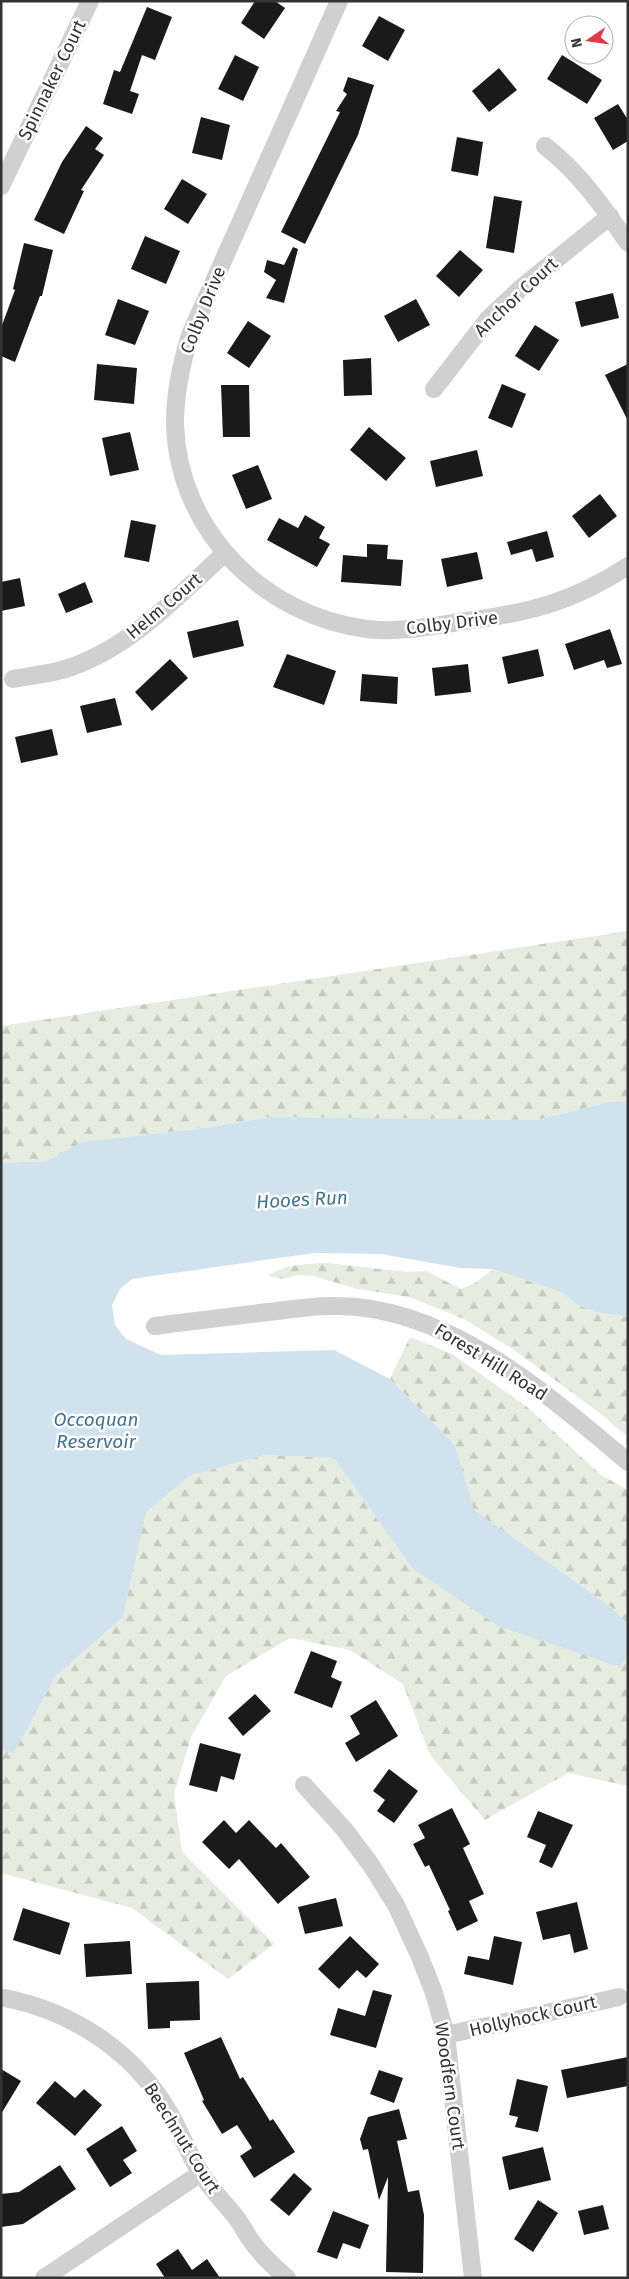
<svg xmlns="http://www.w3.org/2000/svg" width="629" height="2279" font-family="'Fira Sans',sans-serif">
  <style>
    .forest { fill: url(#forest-firs) }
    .water { fill: #cfe2ee }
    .building { fill: #1a1a1a }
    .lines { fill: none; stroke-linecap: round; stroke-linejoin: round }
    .street { stroke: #d0d0d0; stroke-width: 18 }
    .labels { text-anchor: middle; stroke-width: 5; stroke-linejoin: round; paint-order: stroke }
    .street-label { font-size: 18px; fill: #333; stroke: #fff }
    .water-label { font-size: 19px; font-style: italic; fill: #3f7597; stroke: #fff }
  </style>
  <defs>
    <pattern id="forest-firs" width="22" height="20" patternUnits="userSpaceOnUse" patternTransform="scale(1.25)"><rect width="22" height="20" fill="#e6ecdf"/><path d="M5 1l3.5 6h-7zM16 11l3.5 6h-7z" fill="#c6cbc0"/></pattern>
  </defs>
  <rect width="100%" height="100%" fill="#fff"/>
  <!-- forest -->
  <path class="forest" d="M628 931V1101L609 1102 537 1120 269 1117 212 1127 82 1142 47 1161 1 1163V1026Z
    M327 1263 406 1272 426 1271 461 1289 477 1282 493 1269 559 1291 578 1305 596 1312 628 1317V1437L597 1411 514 1350 464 1319 409 1297 358 1289 313 1276 297 1275 283 1279 268 1276C285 1264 307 1264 327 1263Z
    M410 1337 452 1354 526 1406 601 1475 628 1490V1624L611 1607 473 1510 455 1445 390 1379Z
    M265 1455 334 1458 412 1568 619 1667 628 1656V1786L568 1773 485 1820 430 1755 403 1684 350 1650 290 1638 226 1676 191 1737 174 1794 182 1852 274 1944 228 1979 132 1908 1 1873V1750L14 1752 55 1677 123 1617 145 1512 189 1476Z"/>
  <!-- water -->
  <path class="water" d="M628 1101V1317L596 1312 578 1305 559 1291 493 1269 460 1268 381 1254 314 1253 132 1279 120 1289 112 1305 115 1325 126 1339 161 1355 334 1350 390 1379 455 1445 474 1510 611 1607 628 1624V1656L620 1667 498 1626 412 1568 334 1458 265 1455 189 1476 146 1512 123 1617 55 1677 14 1753 1 1750V1163L47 1161 82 1142 212 1127 269 1117 537 1120 609 1102Z"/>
  <!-- building -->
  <path class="building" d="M255 1H275L285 8 264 39 241 23Z
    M147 7 172 17 155 60 142 55 130 91 139 94 132 114 103 104 114 70 120 72Z
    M379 16 405 30 388 61 362 46Z
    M235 55 259 67 243 101 218 89Z
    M562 55 602 80 587 104 547 79Z
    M499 68 517 90 489 112 472 91Z
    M348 77 374 85 358 135 305 244 281 232 340 112 336 111 347 94 343 91Z
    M618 104 628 120V141L613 150 594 118Z
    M201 117 230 125 222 160 192 153Z
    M86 126 103 138 95 149 104 155 81 190 84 191 64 234 34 220 62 162Z
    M457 137 483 142 478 176 451 171Z
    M182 179 207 194 188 224 164 209Z
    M494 196 522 201 514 253 486 248Z
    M145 236 180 251 166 284 131 269Z
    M24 243 53 250 42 296H40L15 362 1 356V328L15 290 13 289Z
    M293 247 298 249 284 303 266 298 276 280 264 272 267 260 284 265Z
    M460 250 483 270 459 297 436 276Z
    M613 293 619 318 581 327 575 302Z
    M118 299 149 311 135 345 105 335Z
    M416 299 430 325 398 342 384 316Z
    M248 321 271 336 249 368 227 353Z
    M535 325 559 340 539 371 515 356Z
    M371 358 372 395 344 396 343 360Z
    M97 364 137 368 134 404 94 400Z
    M628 364V421L605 375Z
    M502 384 526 394 512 428 488 418Z
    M221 385H249L250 437H223Z
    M369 427 406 458 386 481 350 450Z
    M130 432 139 470 110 476 102 438Z
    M477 450 483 476 436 487 430 461Z
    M258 465 272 499 246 509 232 475Z
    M600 494 617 516 589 538 572 516Z
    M305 515 325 527 319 538 330 544 317 567 267 540 279 518 298 528Z
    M131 520 156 525 149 562 124 557Z
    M547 531 554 557 536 562 532 549 511 555 507 542Z
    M367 544 388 545 387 559 403 560 401 586 341 582 343 555 367 557Z
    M477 552 483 579 447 587 441 559Z
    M20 578 25 606 1 611V582Z
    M85 582 93 602 66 613 58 594Z
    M238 620 244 646 193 658 187 632Z
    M610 629 622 664 607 668 604 660 574 670 565 644Z
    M538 649 544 676 508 684 502 657Z
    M287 654 336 671 324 705 273 687Z
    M170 659 188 678 152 711 135 692Z
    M468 664 471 692 435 696 432 668Z
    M362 674 398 677 397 704 360 701Z
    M115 698 122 725 87 733 80 706Z
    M52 729 58 755 21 763 15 737Z
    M311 1651 337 1661 331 1677 342 1682 332 1708 294 1693Z
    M255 1694 271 1711 243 1736 228 1718Z
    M376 1700 398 1736 356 1762 345 1743 360 1734 350 1716Z
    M200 1743 241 1754 234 1780 221 1776 217 1792 189 1785Z
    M389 1769 418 1791 394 1823 377 1811 385 1800 373 1791Z
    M452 1808 470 1844 463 1848 484 1894 469 1901 478 1921 457 1931 448 1911 450 1910 429 1865 425 1867 413 1844 425 1838 418 1825Z
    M538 1811 573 1825 552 1868 539 1862 546 1845 527 1837Z
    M224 1820 236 1833 249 1820 276 1848 281 1843 310 1877 278 1904 239 1859 229 1869 202 1842Z
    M336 1898 343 1926 305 1934 298 1907Z
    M577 1902 588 1949 574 1953 570 1934 543 1940 536 1912Z
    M23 1908 70 1923 60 1955 13 1940Z
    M350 1936 379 1964 366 1978 357 1970 339 1989 318 1969Z
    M494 1936 522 1942 513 1985 464 1974 468 1956 489 1960Z
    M130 1941 132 1974 86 1977 84 1944Z
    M199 1981 200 2020 170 2021V2028L148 2029 146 1983Z
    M373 1990 392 1995 376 2048 330 2035 338 2008 365 2016Z
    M221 2037 240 2079 243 2077 270 2121 273 2119 295 2152 254 2178 240 2156 252 2148 237 2125 222 2134 202 2101 204 2100 184 2053Z
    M628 2057V2086L567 2098 561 2070Z
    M1 2069 21 2081 1 2114Z
    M379 2070 403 2078 394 2103 370 2094Z
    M517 2079 548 2086 538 2132 515 2127 518 2117 509 2115Z
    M55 2081 75 2098 84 2089 102 2105 75 2136 36 2103Z
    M399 2109 407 2139 397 2141 408 2192 419 2190 424 2215 423 2273 386 2272 388 2177 379 2200 368 2149 363 2150 360 2139 368 2117Z
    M122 2126 137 2151 123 2160 132 2173 110 2187 86 2149Z
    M543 2147 551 2180 509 2190 502 2157Z
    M60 2165 76 2189 23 2224 1 2227V2194L19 2192Z
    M294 2173 312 2189 289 2216 270 2200Z
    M538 2200 558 2213 533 2252 514 2239Z
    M603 2205 609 2229 584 2235 578 2211Z
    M333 2211 369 2225 360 2249 343 2243 337 2259 317 2252Z
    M178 2249 192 2270 207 2259 220 2278H165L156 2264Z"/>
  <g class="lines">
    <!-- street -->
    <path class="street" d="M339 1 190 335C181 365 175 392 175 424 178 531 264 616 367 629 399 633 433 626 465 621 529 613 573 602 628 566
      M545 146C579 172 604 208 628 243
      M1 186 90 1
      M434 389 488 319 521 288 610 216
      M13 679C29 676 46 674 62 670 127 651 176 598 225 553
      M155 1326C192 1321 230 1317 268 1312 290 1310 313 1305 336 1306 448 1306 547 1394 628 1462
      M304 1785 344 1829 371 1865 396 1905 420 1957 434 1993 446 2035 473 2278
      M5 1998C74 2012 133 2051 169 2112 180 2131 188 2153 200 2172 211 2190 226 2204 238 2220 242 2226 246 2233 250 2239 260 2254 273 2266 287 2278
      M446 2035 619 1997
      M44 2278 201 2173"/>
  </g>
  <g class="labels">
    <!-- street labels -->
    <g class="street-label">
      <text transform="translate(52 80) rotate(-64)" y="6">Spinnaker Court</text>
      <text transform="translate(516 297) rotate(-43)" y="6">Anchor Court</text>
      <text transform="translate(203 310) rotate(-68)" y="6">Colby Drive</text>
      <text transform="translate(164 606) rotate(-40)" y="6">Helm Court</text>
      <text transform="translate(452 623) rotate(-7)" y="6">Colby Drive</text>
      <text transform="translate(491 1362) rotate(32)" y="6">Forest Hill Road</text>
      <text transform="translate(533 2016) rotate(-13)" y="6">Hollyhock Court</text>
      <text transform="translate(450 2086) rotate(82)" y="6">Woodfern Court</text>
      <text transform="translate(182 2138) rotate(58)" y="6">Beechnut Court</text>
    </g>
    <!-- water labels -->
    <g class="water-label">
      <text transform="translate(302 1199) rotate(-3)" y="7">Hooes Run</text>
      <text x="96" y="1426">Occoquan<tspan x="96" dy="22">Reservoir</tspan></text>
    </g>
  </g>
  <!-- border -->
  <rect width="629" height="2279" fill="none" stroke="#333333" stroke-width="5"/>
  <!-- north arrow -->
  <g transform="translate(589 40) rotate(257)"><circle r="24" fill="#ffffff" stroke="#adadad"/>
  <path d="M0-4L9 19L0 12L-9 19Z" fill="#e63946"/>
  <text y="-8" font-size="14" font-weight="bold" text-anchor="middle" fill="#333333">N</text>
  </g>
</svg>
